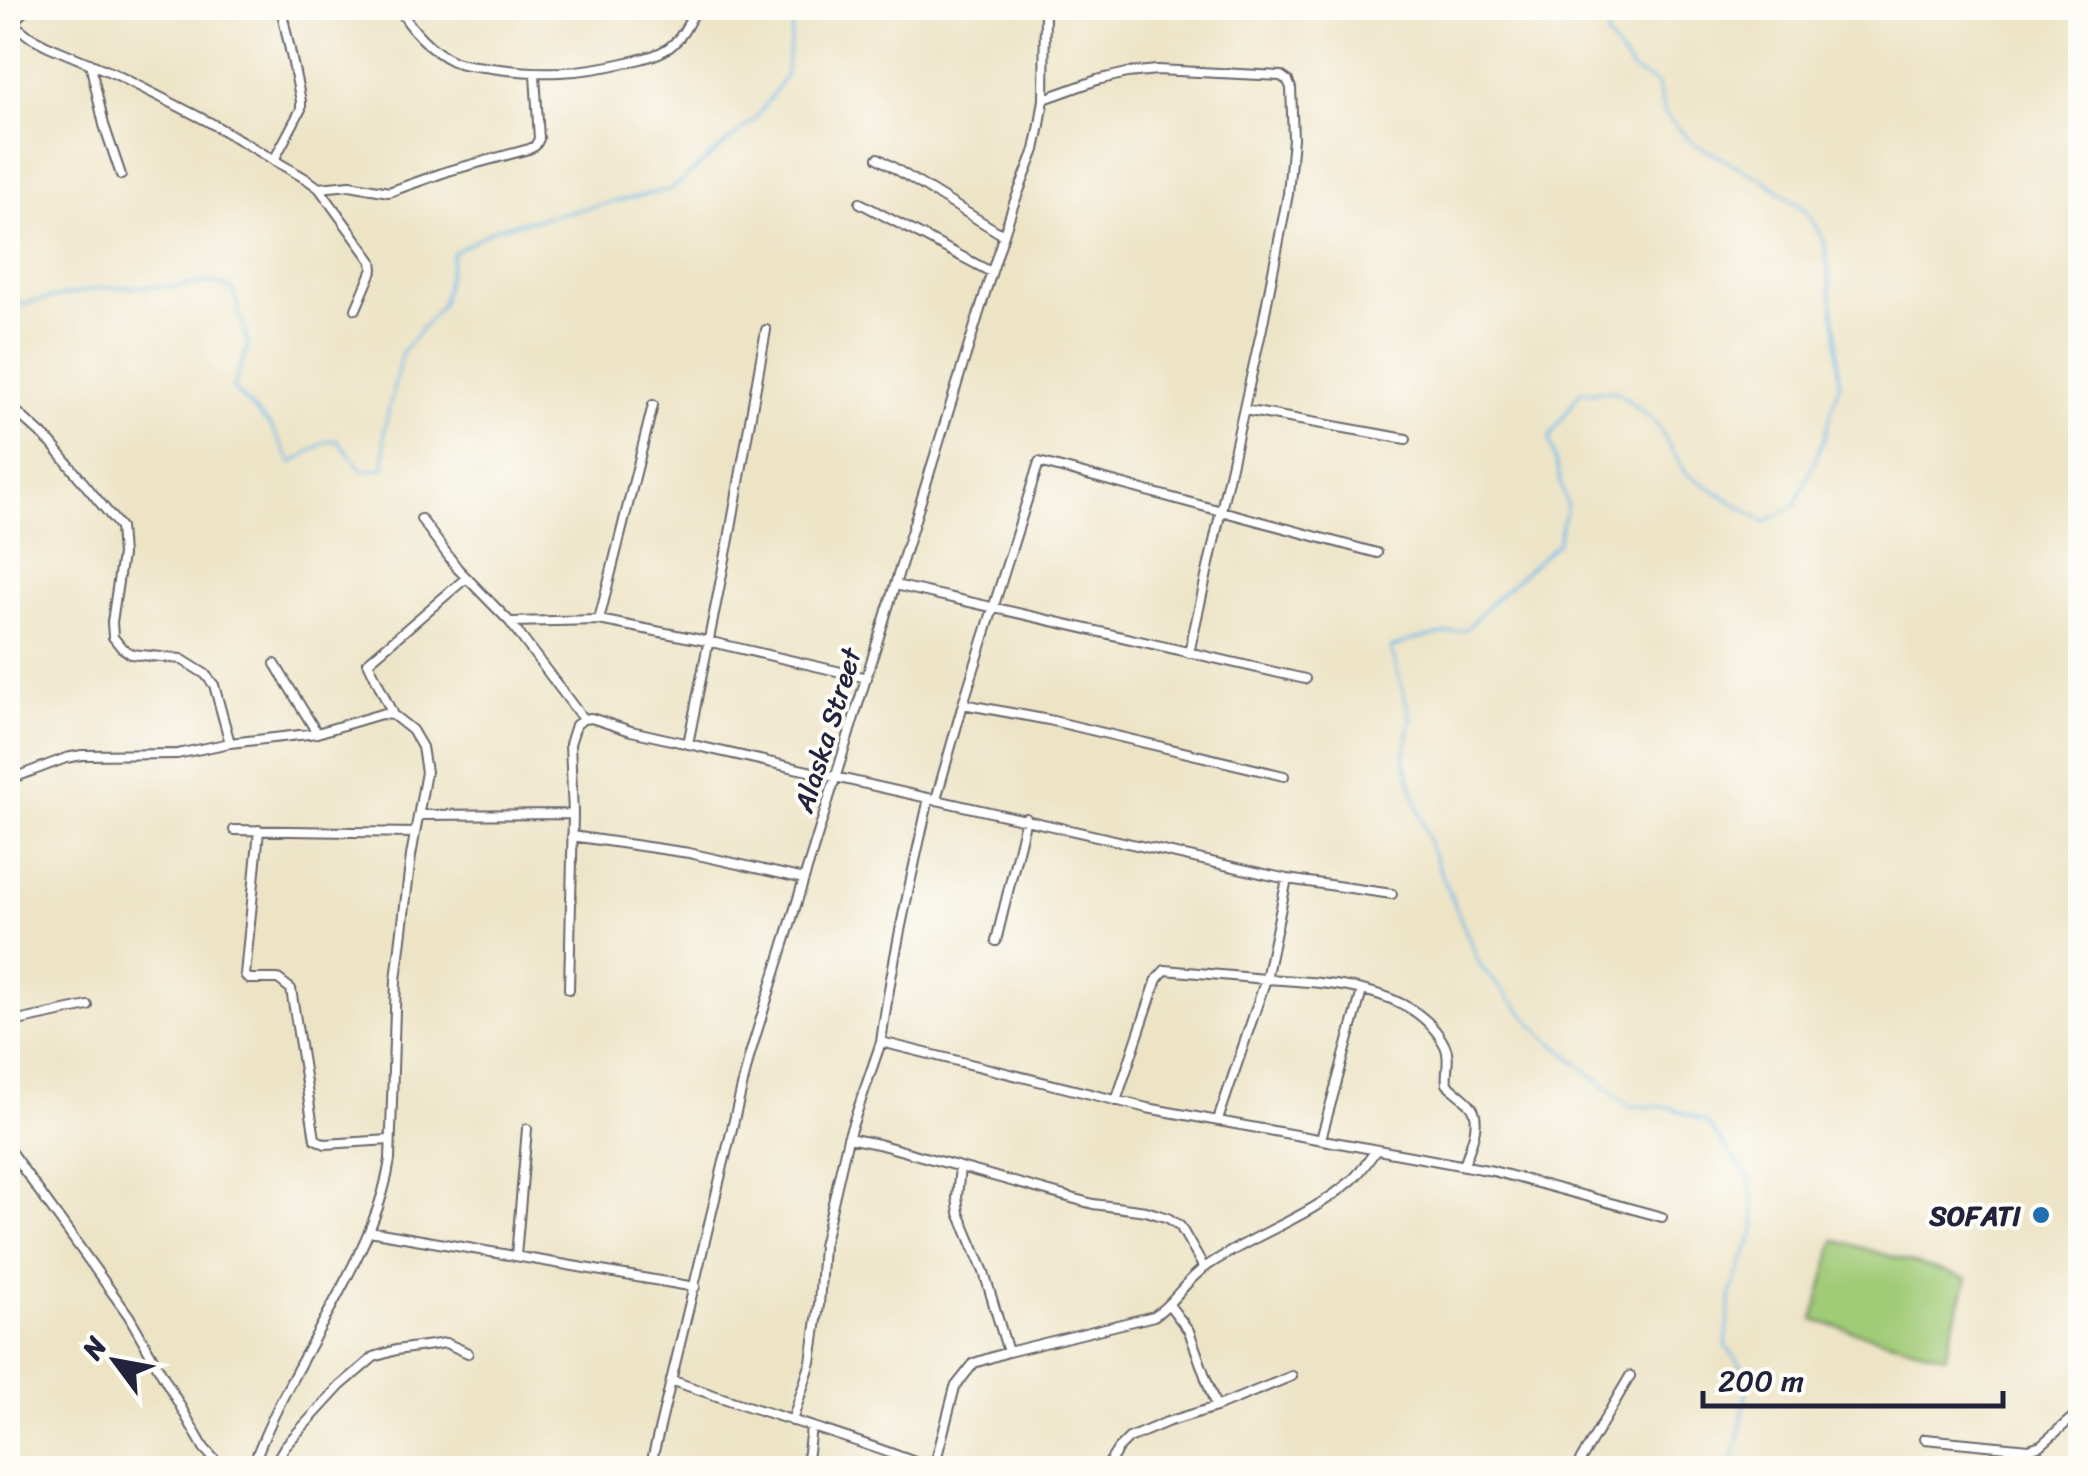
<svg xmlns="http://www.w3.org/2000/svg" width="2088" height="1476" font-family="Sriracha,sans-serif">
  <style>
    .pitch { fill: #a0cb77; stroke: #617659; stroke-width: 2.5 }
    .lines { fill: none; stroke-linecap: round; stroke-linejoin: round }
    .stream { stroke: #6fb9e8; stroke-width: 2.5 }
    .street-casing { stroke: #69666c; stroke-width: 12 }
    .street { stroke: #fff; stroke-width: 8 }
    .poi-dot { fill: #1f6fb2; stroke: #fdfcf7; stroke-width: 4 }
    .labels { text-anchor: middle; stroke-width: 8; stroke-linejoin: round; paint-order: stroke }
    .street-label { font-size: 28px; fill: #22223b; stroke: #fdfcf7 }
    .poi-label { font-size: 28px; font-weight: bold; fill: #22223b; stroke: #fdfcf7; text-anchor: end }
  </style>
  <rect width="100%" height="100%" fill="#fdfcf7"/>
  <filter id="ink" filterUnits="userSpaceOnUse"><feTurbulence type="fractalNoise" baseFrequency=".01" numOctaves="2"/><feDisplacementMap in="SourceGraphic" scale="20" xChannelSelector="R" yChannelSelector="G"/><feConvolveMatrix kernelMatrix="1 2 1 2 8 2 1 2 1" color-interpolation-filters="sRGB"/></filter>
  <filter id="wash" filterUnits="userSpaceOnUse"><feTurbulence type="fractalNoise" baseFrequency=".0048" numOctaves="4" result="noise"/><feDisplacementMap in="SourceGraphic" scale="40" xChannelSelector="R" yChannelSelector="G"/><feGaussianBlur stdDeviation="2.25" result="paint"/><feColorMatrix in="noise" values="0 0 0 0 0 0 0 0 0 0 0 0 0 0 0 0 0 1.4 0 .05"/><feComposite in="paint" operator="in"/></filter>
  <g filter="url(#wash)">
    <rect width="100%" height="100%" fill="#ede4c6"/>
    <!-- pitch -->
    <path class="pitch" d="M1835 1240 1967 1278 1945 1356 1813 1320Z"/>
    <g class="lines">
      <!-- stream -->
      <path class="stream" d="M1615 8 1607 37 1632 70 1657 84 1665 114 1693 143 1764 180 1806 211 1824 240 1837 335 1839 385 1824 438 1795 506 1765 522 1686 473 1655 422 1617 391 1580 392 1549 438 1567 506 1557 543 1492 602 1465 630 1412 640 1391 648 1411 719 1404 758 1416 801 1431 849 1481 967 1542 1034 1629 1106 1669 1107 1706 1122 1750 1179 1756 1227 1731 1294 1726 1346 1749 1375 1739 1437 1731 1468
        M8 307 101 288 184 286 211 282 233 289 248 345 233 389 271 427 292 463 325 442 337 440 363 471 385 468 384 431 402 352 442 304 453 253 496 228 672 189 756 118 785 76 796 8"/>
    </g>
  </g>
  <g filter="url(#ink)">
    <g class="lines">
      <!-- street casing -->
      <g class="street-casing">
        <path id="street" d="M399 8C410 28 431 51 453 61 464 66 479 66 491 68 542 75 578 74 628 62 640 59 654 57 665 50 680 42 689 23 696 8
          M8 20 29 36 48 46 115 74 209 122 308 180 319 188 372 261 373 269 356 309
          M8 27 27 8
          M90 63 104 125 121 175
          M1044 99 1097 80 1127 73 1157 70 1281 76 1288 81 1291 88 1293 138 1288 194 1262 328 1189 653
          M878 158 1003 235
          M274 160 301 109V101L281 8
          M319 188 350 185 389 192 448 171 529 149 535 146 539 139 535 74
          M860 203 991 272
          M8 404 51 443 120 527 122 555 112 622 113 637 121 647 131 654 181 659 205 674 214 685 230 743
          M1244 410 1406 439
          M421 519 458 569 510 622 583 719
          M895 585 1305 679
          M599 620 653 405
          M510 622 599 620 707 641 867 678
          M275 664 317 733
          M963 704 1049 720 1284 776
          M393 715 368 662 466 578
          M583 719 591 718 631 731 1287 879 1392 894
          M688 744 729 539 766 330
          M8 780 66 758 82 755 177 754 230 743 317 733 381 714 393 715 412 730 422 747 426 772 411 856 396 980 390 1160C383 1206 362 1249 341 1289 310 1348 274 1406 252 1468
          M929 798C911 879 892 959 881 1042L1147 1108 1493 1171 1662 1217
          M936 799 963 704 1039 462 1377 553
          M419 815 573 814
          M234 830 415 833
          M259 830 245 975 249 979H278L291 989 315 1139 325 1144 390 1140
          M572 836 689 853 804 879
          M996 941 1026 818
          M569 989 573 814 570 744 576 725 583 719
          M8 1023 88 1006
          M1116 1101 1157 979 1165 970C1198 973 1231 976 1265 979 1323 983 1415 984 1445 1046 1451 1058 1445 1071 1447 1084 1454 1091 1466 1098 1472 1107 1482 1122 1469 1149 1464 1165
          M1218 1120 1266 979 1287 879
          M848 1138 881 1042
          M1321 1139 1362 991
          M8 1148 129 1316 204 1448 222 1468
          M960 1167 957 1197 959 1213 984 1272 1008 1352
          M369 1231 695 1287
          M516 1256 527 1129
          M1170 1306 1189 1331 1216 1407
          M671 1380C757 1412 846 1434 930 1468
          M792 1421 811 1362 819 1305 823 1246 848 1138 878 1144 1093 1204 1146 1211 1168 1218 1180 1226 1204 1268
          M1925 1439 2029 1449 2041 1445 2080 1411
          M272 1468 285 1446 340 1386 374 1357 396 1350 446 1343 468 1353
          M650 1468 750 1054 986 290 1013 206 1035 150 1040 125 1044 99 1045 8
          M806 1468 811 1427
          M934 1468 955 1387 974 1363 1008 1352 1154 1316C1174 1303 1184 1282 1204 1268 1251 1235 1309 1218 1352 1180 1361 1172 1369 1160 1376 1150
          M1106 1468 1118 1449 1129 1438 1167 1422 1216 1407 1292 1376
          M1576 1468 1630 1376"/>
      </g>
      <!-- street -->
      <use href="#street" class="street"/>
    </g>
  </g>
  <!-- markers -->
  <circle class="poi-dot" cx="2041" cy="1215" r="10"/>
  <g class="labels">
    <!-- street labels -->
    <g class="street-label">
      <text transform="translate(827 730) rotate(-73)" y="10">Alaska Street</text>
    </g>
    <!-- poi labels -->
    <g class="poi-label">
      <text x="2021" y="1225">SOFATI</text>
    </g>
  </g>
  <!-- margin -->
  <rect width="2088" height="1476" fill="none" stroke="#fdfcf7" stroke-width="40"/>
  <!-- north arrow -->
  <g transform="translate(115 1361) rotate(302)" stroke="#fdfcf7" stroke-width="8" paint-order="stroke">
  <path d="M0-8L18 38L0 25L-18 38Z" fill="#22223b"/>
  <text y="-15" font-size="28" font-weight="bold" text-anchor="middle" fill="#22223b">N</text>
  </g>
  <!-- scale -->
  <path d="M1703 1391v15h300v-15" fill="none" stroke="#22223b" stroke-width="5"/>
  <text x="1718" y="1391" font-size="30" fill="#22223b" stroke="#fdfcf7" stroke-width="8" paint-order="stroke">200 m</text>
</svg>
